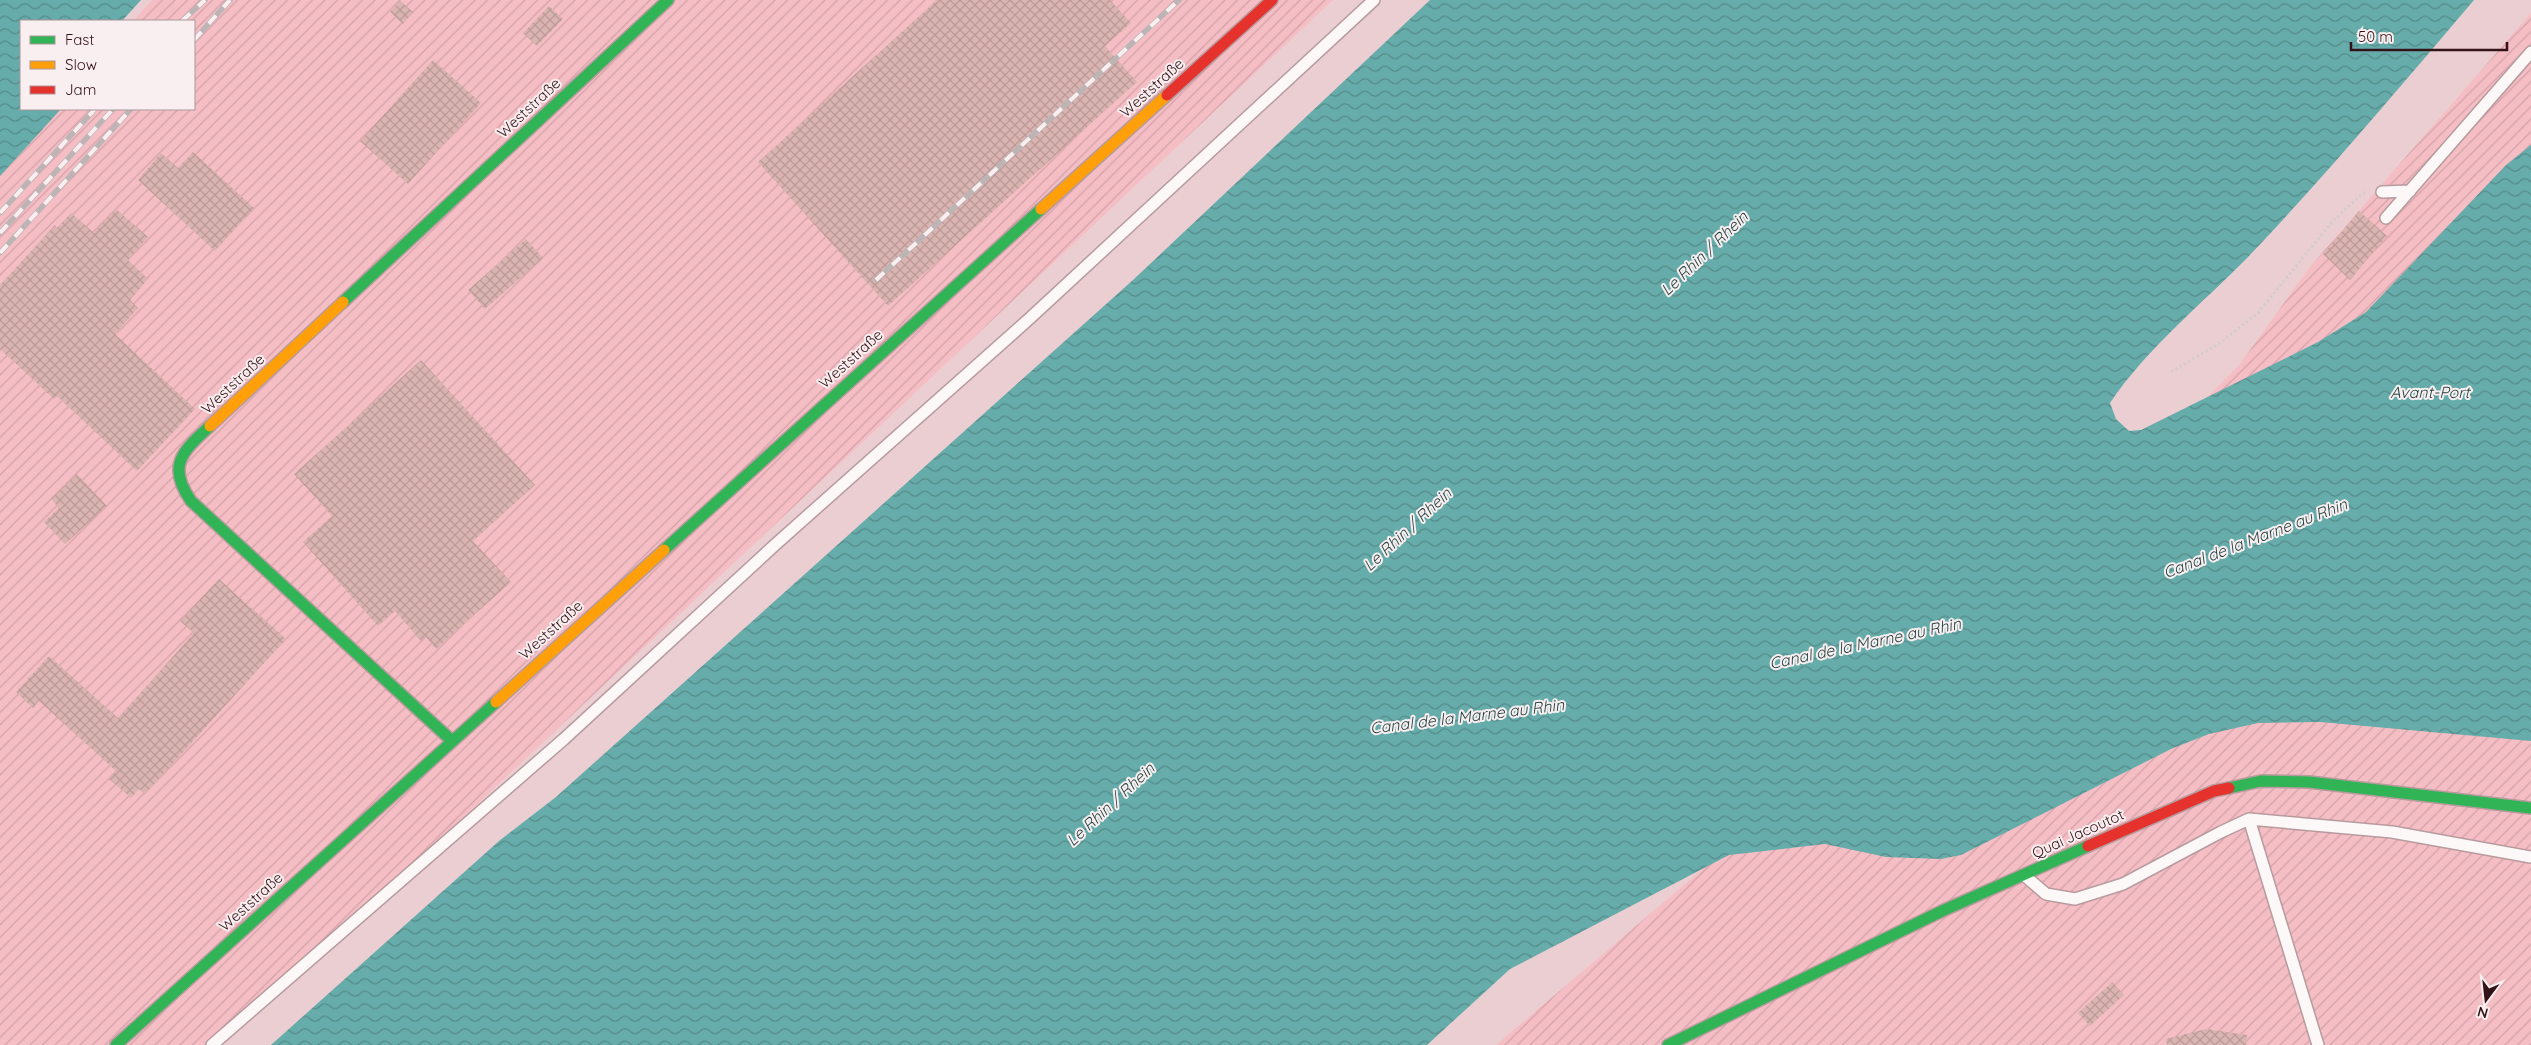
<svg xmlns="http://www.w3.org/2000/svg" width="2531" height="1045" font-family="Quicksand,sans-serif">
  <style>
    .industrial { fill: url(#industrial-furrows) }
    .water { fill: url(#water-waves) }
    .building { fill: url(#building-cross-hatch) }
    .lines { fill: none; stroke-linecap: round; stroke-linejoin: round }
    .lane-casing { stroke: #b79b9e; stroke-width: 14 }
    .fast-casing { stroke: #b79b9e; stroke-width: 14 }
    .slow-casing { stroke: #b79b9e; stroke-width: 14 }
    .jam-casing { stroke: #b79b9e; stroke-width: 14 }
    .path { stroke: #d6ccce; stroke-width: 3; stroke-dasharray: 2.5 2.5; stroke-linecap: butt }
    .lane { stroke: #fcf8f8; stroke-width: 11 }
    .fast { stroke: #30b455; stroke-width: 11 }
    .slow { stroke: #ff9f0a; stroke-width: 11 }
    .jam { stroke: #e5322d; stroke-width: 11 }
    .rail-casing { stroke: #bdb4b6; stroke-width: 5.5 }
    .rail { stroke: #f9eff0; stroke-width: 4; stroke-dasharray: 11; stroke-linecap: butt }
    .labels { text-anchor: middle; stroke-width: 4; stroke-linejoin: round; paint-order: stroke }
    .street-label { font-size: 15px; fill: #331218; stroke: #f9eff0 }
    .water-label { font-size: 16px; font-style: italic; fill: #1e3f3d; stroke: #f9eff0 }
  </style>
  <defs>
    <pattern id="industrial-furrows" width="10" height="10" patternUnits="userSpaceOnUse" patternTransform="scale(1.25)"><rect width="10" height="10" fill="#f5bec4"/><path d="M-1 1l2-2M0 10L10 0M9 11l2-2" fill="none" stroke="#d2a2a8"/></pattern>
    <pattern id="water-waves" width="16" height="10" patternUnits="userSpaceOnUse" patternTransform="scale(1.25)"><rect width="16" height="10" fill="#66acaa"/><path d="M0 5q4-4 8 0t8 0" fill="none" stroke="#558b89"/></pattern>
    <pattern id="building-cross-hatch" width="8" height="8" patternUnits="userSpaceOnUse" patternTransform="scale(1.25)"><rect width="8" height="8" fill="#dab4b1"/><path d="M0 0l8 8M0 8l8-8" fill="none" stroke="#bc9a98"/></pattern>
  </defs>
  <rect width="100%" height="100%" fill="#ebced1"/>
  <!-- industrial -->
  <path class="industrial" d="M152 0H1333L221 1045H0V169L55 109H194V21H133Z
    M2531 13V1045H1496L1704 868 2013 594 2240 364 2309 268Z"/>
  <!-- water -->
  <path class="water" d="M0 0H141L122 21H21V109H61L0 176Z
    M1430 0H2474C2400 87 2327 174 2248 257 2202 304 2147 348 2110 403L2116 419 2129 431 2141 430 2318 342 2366 312 2506 165 2531 145V741L2320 722 2258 723 2209 734 2171 749 1961 855 1941 859 1886 857 1825 844 1729 855 1510 969 1427 1045H271L499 841 556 797 1133 280Z"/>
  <!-- building -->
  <path class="building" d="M937 0H1110L1131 23 1105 46 1137 82 888 306 758 162Z
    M400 1 413 12 403 24 390 12Z
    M549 6 563 19 537 46 523 33Z
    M433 60 481 103 408 184 360 141Z
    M193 152 254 208 215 251 138 180 161 153 178 168Z
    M116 209 148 237 128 260 148 279 130 300 138 308 115 334 195 409 137 471 57 396 54 399 0 349V285L55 225 57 228 71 213 94 233Z
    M2359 211 2387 236 2350 280 2323 254Z
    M526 239 543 258 485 309 468 290Z
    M421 360 535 485 473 541 511 582 436 649 426 637 421 641 395 611 378 626 303 542 332 516 294 474Z
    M77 474 107 506 65 544 44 522 59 508 51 499Z
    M219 579 286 639 145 794 139 789 131 798 109 779 116 771 39 701 33 708 16 692 49 656 118 718 194 633 180 621Z
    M2112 982 2124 995 2090 1026 2078 1013Z
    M2206 1029 2247 1035 2246 1045H2167L2166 1039Z"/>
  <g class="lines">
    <!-- lane casing -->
    <g class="lane-casing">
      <path id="lane" d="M2382 192 2410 191
        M2386 218 2531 52
        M2249 819 2318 1045
        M2025 876 2046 894 2075 899 2123 884 2221 832 2249 819 2392 832 2531 857
        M212 1045 564 739 777 543 1029 319 1374 0"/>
    </g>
    <!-- fast casing -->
    <g class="fast-casing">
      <path id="fast" d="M343 302 668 0
        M210 426C183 451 166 465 191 501L451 740
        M664 550 1041 209
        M2229 788 2261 781 2309 782 2531 808
        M116 1045 496 702
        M1668 1045 1942 911 2088 846"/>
    </g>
    <!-- slow casing -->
    <g class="slow-casing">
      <path id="slow" d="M1041 209 1167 95
        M210 426 343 302
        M496 702 664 550"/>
    </g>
    <!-- jam casing -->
    <g class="jam-casing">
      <path id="jam" d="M1167 95 1272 0
        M2088 846 2214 791 2229 788"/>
    </g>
    <!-- path -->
    <path class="path" d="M2171 372 2220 343 2257 314 2332 222 2363 193H2366"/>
    <!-- lane -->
    <use href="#lane" class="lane"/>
    <!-- fast -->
    <use href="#fast" class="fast"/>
    <!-- slow -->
    <use href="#slow" class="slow"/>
    <!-- jam -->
    <use href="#jam" class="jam"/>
    <!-- rail casing -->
    <g class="rail-casing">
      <path id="rail" d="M182 21 205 0
        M194 40 230 0
        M0 213 95 109
        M0 233 113 109
        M0 253 131 109
        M876 280 1179 0"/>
    </g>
    <!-- rail -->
    <use href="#rail" class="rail"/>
  </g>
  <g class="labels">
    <!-- street labels -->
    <g class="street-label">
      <text transform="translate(1152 88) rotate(-42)" y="5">Weststraße</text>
      <text transform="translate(529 108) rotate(-43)" y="5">Weststraße</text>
      <text transform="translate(851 359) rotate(-42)" y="5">Weststraße</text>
      <text transform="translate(233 384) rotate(-43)" y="5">Weststraße</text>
      <text transform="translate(551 630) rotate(-42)" y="5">Weststraße</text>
      <text transform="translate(2078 834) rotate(-24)" y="5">Quai Jacoutot</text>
      <text transform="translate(251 902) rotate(-42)" y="5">Weststraße</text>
    </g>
    <!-- water labels -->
    <g class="water-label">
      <text transform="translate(1704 253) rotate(-44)" y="6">Le Rhin / Rhein</text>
      <text x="2430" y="398">Avant-Port</text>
      <text transform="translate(1407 529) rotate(-43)" y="6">Le Rhin / Rhein</text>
      <text transform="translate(2255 538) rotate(-21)" y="6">Canal de la Marne au Rhin</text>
      <text transform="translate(1865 643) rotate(-12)" y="6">Canal de la Marne au Rhin</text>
      <text transform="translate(1467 716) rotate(-7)" y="6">Canal de la Marne au Rhin</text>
      <text transform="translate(1110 804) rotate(-43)" y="6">Le Rhin / Rhein</text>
    </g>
  </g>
  <!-- legend -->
  <rect x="20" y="20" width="175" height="90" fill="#f9eff0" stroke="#aa979a"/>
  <rect x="30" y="36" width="25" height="8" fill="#30b455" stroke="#aa979a"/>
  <text x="65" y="45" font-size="15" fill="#331218">Fast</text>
  <rect x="30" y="61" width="25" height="8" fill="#ff9f0a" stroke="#aa979a"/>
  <text x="65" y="70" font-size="15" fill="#331218">Slow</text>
  <rect x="30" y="86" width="25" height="8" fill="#e5322d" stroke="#aa979a"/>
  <text x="65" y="95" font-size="15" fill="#331218">Jam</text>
  <!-- north arrow -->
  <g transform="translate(2486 1000) rotate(195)" stroke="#f9eff0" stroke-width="4" paint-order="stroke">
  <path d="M0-4L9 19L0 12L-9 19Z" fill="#331218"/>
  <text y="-8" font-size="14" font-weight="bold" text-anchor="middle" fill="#331218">N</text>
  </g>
  <!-- scale -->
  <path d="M2351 42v8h156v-8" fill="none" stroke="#331218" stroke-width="2.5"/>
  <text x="2358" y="42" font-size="15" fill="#331218" stroke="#f9eff0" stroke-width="4" paint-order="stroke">50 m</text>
</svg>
